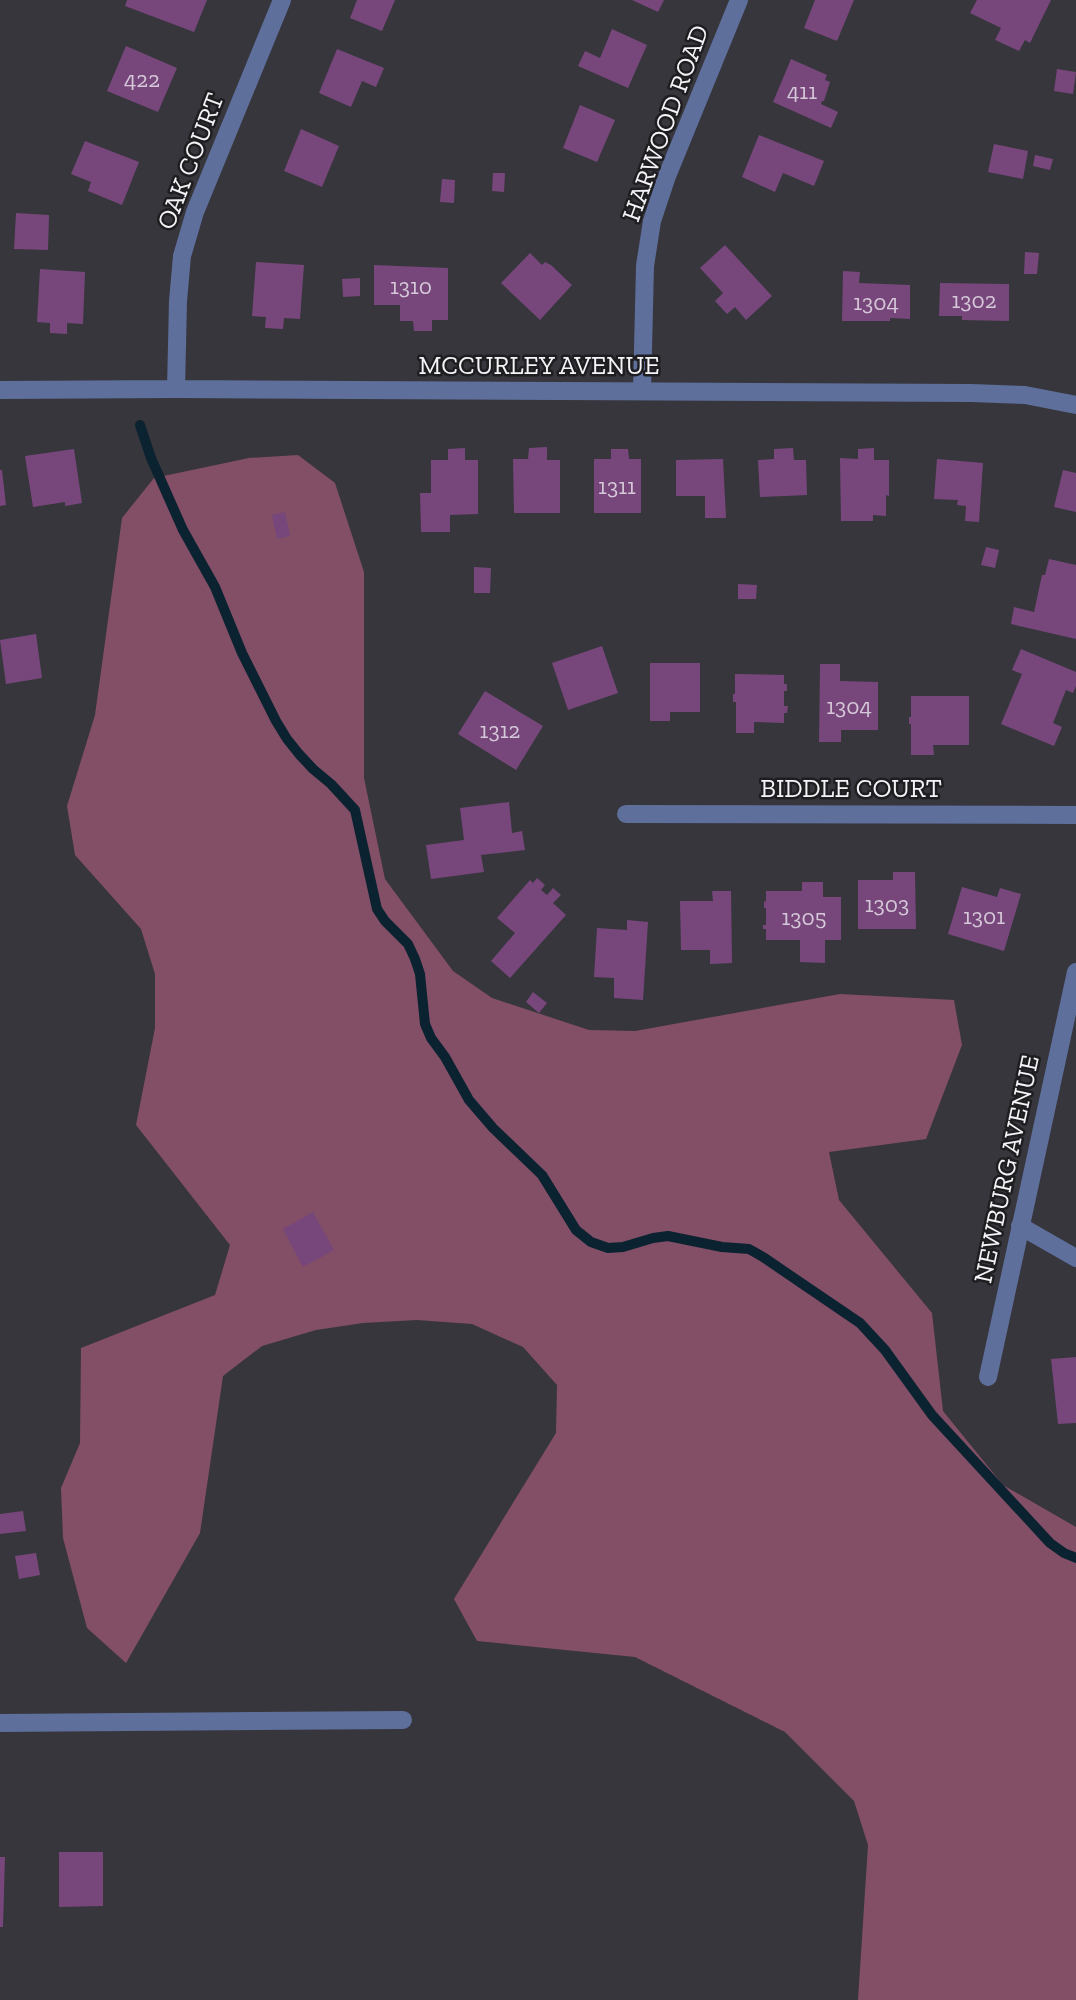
<svg xmlns="http://www.w3.org/2000/svg" width="1076" height="2000" font-family="'Zilla Slab',serif">
  <style>
    .green { fill: #834f66 }
    .lines { fill: none; stroke-linecap: round; stroke-linejoin: round }
    .stream { stroke: #0b2231; stroke-width: 10 }
    .building { fill: #77477c }
    .minor { stroke: #5e6f9c; stroke-width: 18 }
    .labels { text-anchor: middle; stroke-width: 5; stroke-linejoin: round; paint-order: stroke }
    .number-label { font-size: 23px; fill: #d5c8d8 }
    .street-label { font-size: 26px; fill: #f4f3f7; stroke: #1e1e21 }
  </style>
  <rect width="100%" height="100%" fill="#37363c"/>
  <!-- green -->
  <path class="green" d="M298 455 335 483 364 572V778L385 879 453 971 492 998 589 1030 635 1031 840 994 954 1000 962 1045 926 1139 829 1152 839 1200 932 1313 943 1411 1003 1485 1076 1527V2000H858L868 1845 854 1801 785 1732 635 1657 477 1641 454 1599 556 1433 557 1385 523 1347 472 1324 417 1320 363 1323 316 1330 262 1346 223 1376 200 1533 126 1663 87 1628 63 1538 61 1488 80 1443 81 1348 215 1295 230 1245 136 1125 155 1028V974L141 929 75 855 67 806 95 715 122 518 154 478 249 458Z"/>
  <g class="lines">
    <!-- stream -->
    <path class="stream" d="M140 425 151 458 183 530 215 587 242 653 276 721 287 739 299 754 313 769 331 784 355 810 377 909 385 921 408 944 415 959 420 974 425 1024 431 1038 445 1057 469 1100 493 1128 542 1175 576 1230 591 1242 608 1248 623 1247 653 1238 668 1236 722 1247 749 1249 763 1257 860 1323 885 1350 932 1415 1050 1543 1064 1553 1076 1558"/>
  </g>
  <!-- building -->
  <path class="building" d="M127 0H207L194 32 125 6Z
    M357 0H395L382 31 350 18Z
    M632 0H664L658 12Z
    M815 0H854L837 41 804 28Z
    M977 0H1051L1030 43 1025 40 1019 51 995 40 1001 28 970 13Z
    M612 29 647 45 628 88 578 66 585 51 600 58Z
    M126 46 177 68 158 112 107 91Z
    M337 49 384 68 376 87 362 81 351 107 319 93Z
    M791 59 827 75 825 80 830 82 824 101H822L821 104 838 112 831 128 773 102Z
    M1057 69 1076 72 1073 94 1054 91Z
    M580 105 615 120 597 162 563 148Z
    M301 129 339 146 322 187 284 171Z
    M759 135 824 161 814 186 783 173 775 192 742 177Z
    M85 141 139 162 122 205 88 191 91 182 71 174Z
    M994 144 1028 151 1023 179 988 172Z
    M1035 155 1053 159 1050 170 1033 166Z
    M493 173H505L504 192 492 191Z
    M442 179 455 180 454 203 440 202Z
    M16 213 49 215 48 250 14 249Z
    M725 245 772 296 746 320 735 307 727 314 715 301 723 293 700 268Z
    M1025 252 1039 253 1037 274H1024Z
    M530 253 542 265 545 262 551 265 572 285 540 320 501 283Z
    M256 262 304 265 300 319 284 318 283 329 265 328 266 317 252 316Z
    M374 265 448 268V320H432V331H414L413 321H400V305H374Z
    M40 269 85 272 83 324 67 323V334L50 333V323L37 322Z
    M843 271 860 272 859 283 910 285V319L890 318V321H842Z
    M360 278V296L343 297 342 279Z
    M940 283 1009 284V321L962 320V316H939Z
    M547 447V460H560V513H514L513 459H528L529 448Z
    M465 448V460H478V514L450 515V532H421L420 493H431V460H448V449Z
    M793 448 794 460H806L807 495 760 497 758 460 774 459V449Z
    M874 448V460H889V496L886 495V516L873 515V521H841L840 458 858 459V449Z
    M74 449 82 503 65 506V502L33 507 25 456Z
    M611 449H628L629 459H641V513H594V459H611Z
    M723 459 726 518H705V496H676V460Z
    M937 459 983 463 979 522 965 521 966 506 957 505 958 500 934 499Z
    M0 470H2L6 505 0 506Z
    M1063 470 1076 473V512L1054 507Z
    M285 512 290 536 277 539 272 515Z
    M986 547 999 550 995 568 981 565Z
    M1049 559 1076 565V639L1011 624 1014 607 1034 612 1042 575H1045Z
    M474 567 491 568 490 593H474Z
    M738 584 757 585 756 599H738Z
    M36 634 42 678 6 684 0 640Z
    M602 646 618 693 568 710 552 663Z
    M1021 649 1076 672V686L1073 693 1066 690 1053 723 1062 727 1054 746 1001 724 1022 674 1012 670Z
    M650 663H700V712H670V721H650Z
    M820 664H840V681L878 682V730H841V742H819Z
    M735 674 784 675V684H787V691H784V706H788L787 713H784V723L754 722V733H736V702H733V694H735Z
    M485 691 543 726 516 770 458 734Z
    M911 696H969V745H933L934 755H911V724H909V717H911Z
    M509 802 512 833 522 831 525 850 481 855 484 872 431 879 426 845 464 840 460 808Z
    M893 872H915L916 929H858V880H893Z
    M537 878 545 885 541 890 547 895 553 888 561 895 553 903 566 915 510 978 491 961 515 933 497 918 530 880 533 883Z
    M802 882H823V897H841V940H825V963L800 962V940H766V929H763V925H766V908H764V902L766 901V891H802Z
    M962 887 997 897 1000 888 1021 894 1004 951 948 934Z
    M712 891H731L732 963 710 964V950H681L680 901H713Z
    M627 920 648 922 643 1000 614 998V978L594 977 597 928 627 930Z
    M533 992 547 1003 539 1013 526 1002Z
    M313 1212 334 1250 303 1267 283 1229Z
    M1076 1357V1423L1058 1424 1051 1359Z
    M23 1511 26 1531 0 1534V1514Z
    M36 1553 40 1575 19 1579 15 1556Z
    M59 1852H103V1906L59 1907Z
    M0 1857H5L3 1927H0Z"/>
  <g class="lines">
    <!-- minor -->
    <path class="minor" d="M176 389 178 301 182 256 195 212 282 0
      M0 390 176 389 971 393 1025 395 1076 405
      M642 391 645 266 652 221 667 176 739 0
      M626 814 1076 815
      M1020 1226 1076 1258
      M988 1377 1076 972
      M0 1723 403 1720"/>
  </g>
  <g class="labels">
    <!-- number labels -->
    <g class="number-label">
      <text x="142" y="87">422</text>
      <text x="802" y="99">411</text>
      <text x="411" y="294">1310</text>
      <text x="974" y="308">1302</text>
      <text x="876" y="310">1304</text>
      <text x="617" y="494">1311</text>
      <text x="849" y="714">1304</text>
      <text x="500" y="738">1312</text>
      <text x="887" y="912">1303</text>
      <text x="984" y="924">1301</text>
      <text x="804" y="925">1305</text>
    </g>
    <!-- street labels -->
    <g class="street-label">
      <text transform="translate(665 123) rotate(-70)" y="9">HARWOOD ROAD</text>
      <text transform="translate(190 161) rotate(-69)" y="9">OAK COURT</text>
      <text x="539" y="374">MCCURLEY AVENUE</text>
      <text x="851" y="797">BIDDLE COURT</text>
      <text transform="translate(1006 1169) rotate(-78)" y="9">NEWBURG AVENUE</text>
    </g>
  </g>
</svg>
